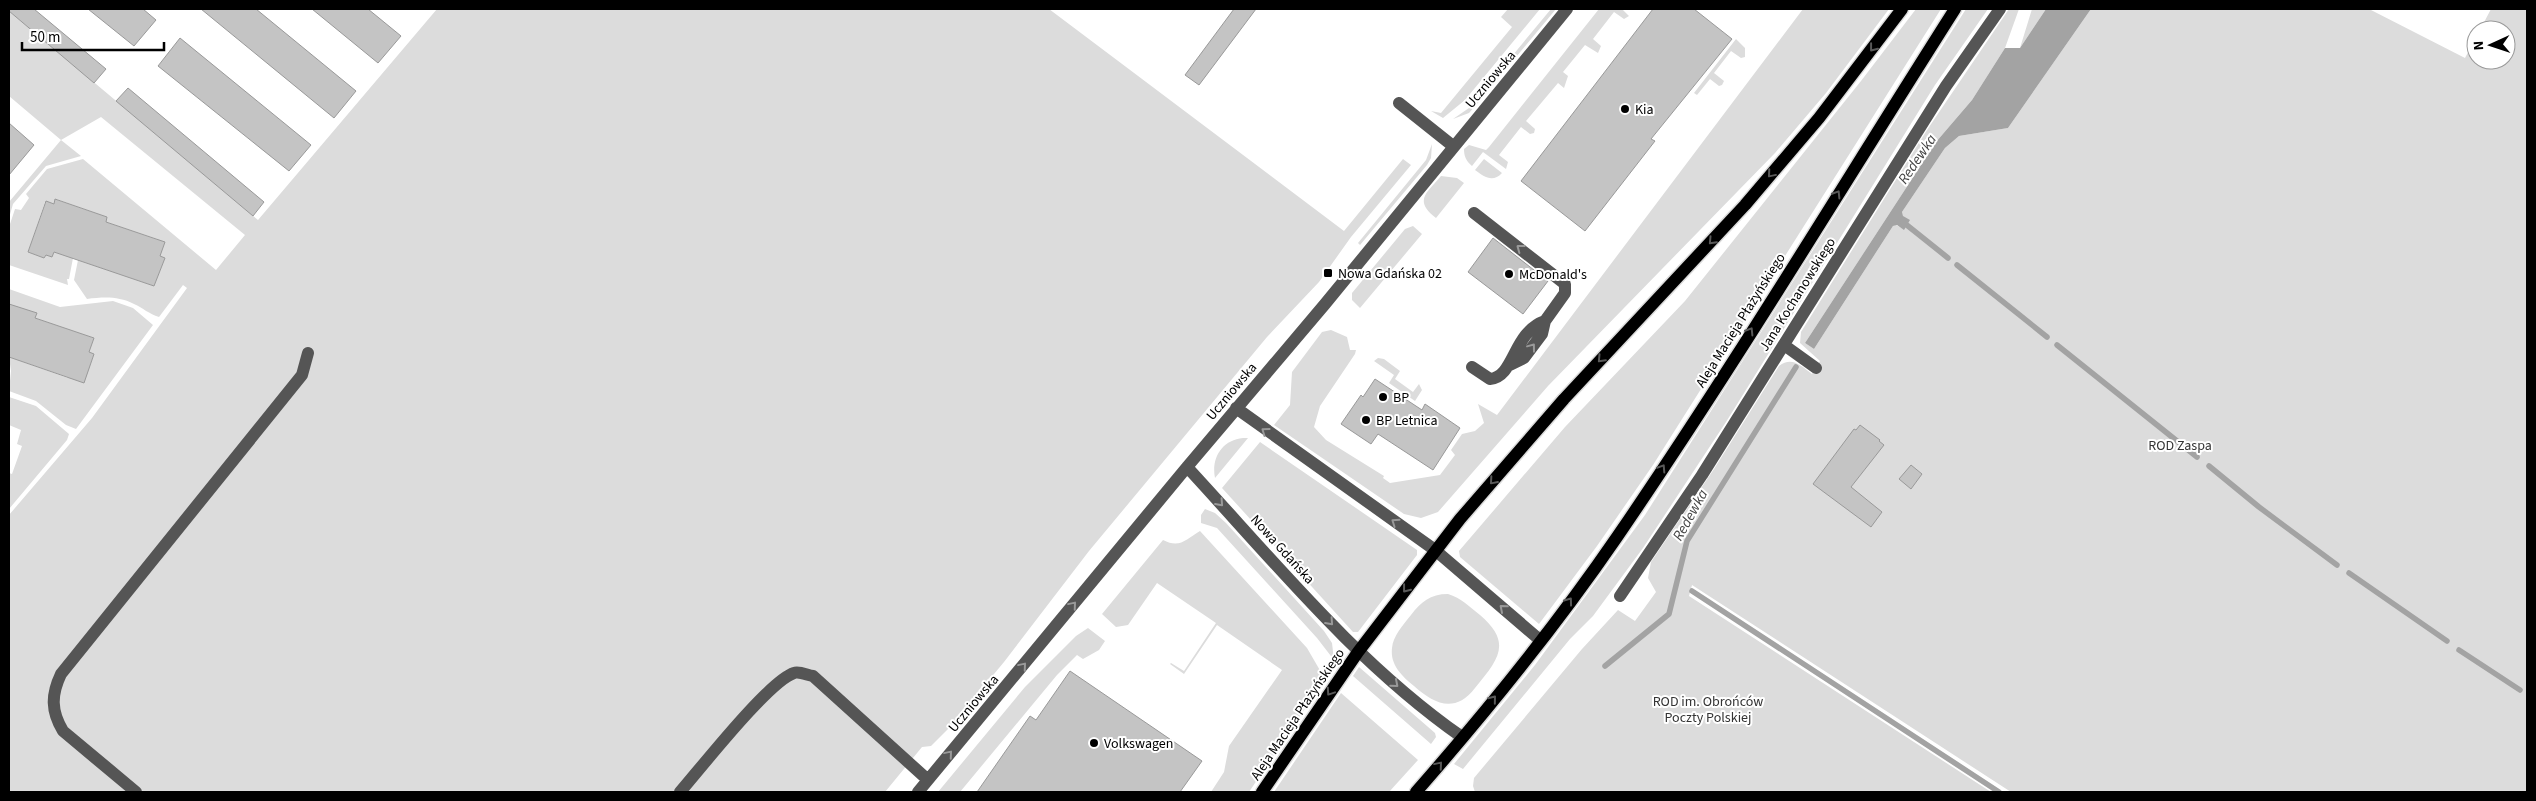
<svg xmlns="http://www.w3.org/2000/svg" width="2536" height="801" font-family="'Source Sans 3',sans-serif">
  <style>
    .green { fill: #dcdcdc }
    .water { fill: #a3a3a3 }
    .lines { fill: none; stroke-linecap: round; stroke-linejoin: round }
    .stream { stroke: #a3a3a3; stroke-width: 5.5 }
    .building { fill: #c4c4c4; stroke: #999 }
    .major-casing { stroke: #dbdbdb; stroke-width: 15 }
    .minor { stroke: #555; stroke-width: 12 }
    .major { stroke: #000; stroke-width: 12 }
    .oneway { stroke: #595959 }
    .oneway2 { stroke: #999 }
    .poi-dot { fill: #000; stroke: #fff; stroke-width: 2 }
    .labels { text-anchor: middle; stroke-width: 4; stroke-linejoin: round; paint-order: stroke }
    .street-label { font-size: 14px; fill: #000; stroke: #fff }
    .poi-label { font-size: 14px; fill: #000; stroke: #fff; text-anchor: start }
    .park-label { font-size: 14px; fill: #333; stroke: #fff }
    .water-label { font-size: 15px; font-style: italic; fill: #444; stroke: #fff }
  </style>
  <rect width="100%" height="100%" fill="#fff"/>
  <!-- green -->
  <path class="green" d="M437 9H1049L1344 231 1403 159 1411 165 1351 237 1319 282 1267 337 1089 551 1004 662 949 728 931 746 922 747 885 792H9V515L92 418 187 288 183 285 159 317C149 314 143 308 134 304 118 296 104 297 87 299L74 280 78 260 154 286 165 258 160 256 157 239 106 222 107 217 56 199 54 204 45 202 28 252 44 258 46 255 52 257 54 252 73 258 69 279H67L68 285 9 265V227L15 209 21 210 29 198 26 194 47 169 83 159 216 270 245 235 101 117 61 140 81 156 46 166 13 204 9 218V202L61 140 9 96V11L258 220Z
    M1508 9H1540L1465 100 1443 118 1431 111 1441 113 1512 27 1501 17Z
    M1551 9H1556L1477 104 1469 113 1453 119 1469 108Z
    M1599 9H1622L1629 16 1624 19 1614 12 1593 39 1601 46 1598 53 1585 45 1563 72 1568 76 1564 88 1558 83 1526 121 1535 129 1534 133 1530 134 1521 127 1499 155 1508 162 1506 169 1483 152 1472 166C1466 161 1464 156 1464 149L1469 145 1486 150 1489 147Z
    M1803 9H1889L1826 93 1775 153 1548 386 1438 512 1421 518 1404 514 1274 425 1290 405 1292 372 1322 332 1331 330 1347 337 1350 350H1356L1355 354 1320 406 1314 427 1326 440 1384 476 1383 478 1390 483 1440 475 1455 455 1451 450 1462 434 1475 431 1484 423 1478 404 1497 415Z
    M1916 9H1941L1653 465 1597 546 1539 624 1460 557 1459 551 1565 427 1685 301 1861 81Z
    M1966 9H1988L1935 85 1726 422 1643 548 1593 616 1570 639 1463 769 1454 764 1535 665 1645 515Z
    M2009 9H2019L2005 48 1972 100 1936 142 1805 343 1814 349 1893 226 1896 225 1904 229 1902 212 1945 148 1959 136 2008 128 2091 9H2369L2465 58 2476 37V60H2506V30H2480L2491 9H2527V792H2011L1692 585 1689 596 1991 792H1475L1473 786 1474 778 1582 649 1618 610 1635 621 1656 592 1648 578 1651 562 1714 469 1779 366C1792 356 1801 366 1812 374L1820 361 1800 343 1801 332 1927 130Z
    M2032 9H2046L2020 48Z
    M1736 39 1745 48V57L1741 58 1731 51 1714 73 1724 81 1722 85 1719 86 1710 79 1697 95 1694 93Z
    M1432 144 1431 158 1427 165 1360 245 1358 243 1426 160Z
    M1484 159 1502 173C1493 183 1484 177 1475 170Z
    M1441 176 1457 178 1464 183 1436 218C1413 200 1427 193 1441 176Z
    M1413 226 1422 234 1360 308 1352 300V293L1405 229Z
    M9 289 60 307 113 301 133 308 153 325 76 429 66 425 36 401 9 391 11 371 9 357 68 378 88 371 94 354 89 352 94 338 35 318 9 304Z
    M1378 358 1384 359 1400 371 1395 379 1413 392 1419 384 1422 390 1415 401 1389 383 1394 375 1374 361Z
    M9 397 36 406 69 434 67 440 9 509V473L12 474 22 446 17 444 21 430 9 425Z
    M1243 438H1248L1215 478C1211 458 1222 440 1243 438Z
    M1260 442 1417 550V555L1358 632H1353L1222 488Z
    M1205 509 1215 513 1226 523 1324 631 1332 643 1334 660 1317 638 1217 528 1201 523V515Z
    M1200 531 1307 648 1325 679 1249 792H1211L1224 772 1229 746 1282 670 1217 625 1184 674 1170 664 1171 663 1184 671 1216 623 1157 583 1128 625 1116 627 1102 614 1163 540C1180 549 1186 539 1200 531Z
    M1448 594C1461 598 1470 607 1480 615 1513 643 1498 660 1475 688 1455 714 1434 704 1414 686 1402 676 1390 665 1392 648 1393 636 1403 625 1411 615 1421 602 1430 594 1448 594Z
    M1088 628 1105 641 1099 650 1083 659 1077 655 1057 675 960 792H938L1025 687 1076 636Z
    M1359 667 1435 733 1436 737 1431 744 1353 676Z
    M1341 693 1418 760 1389 792H1274Z"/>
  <!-- water -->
  <path class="water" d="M2046 9H2091L2008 128 1959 136 1945 148 1902 212 1903 216 1910 220 1904 230 1897 225 1893 226 1814 349 1805 343 1936 142 1972 100 2005 48H2020Z"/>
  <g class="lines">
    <!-- stream -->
    <path class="stream" d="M1903 222 1948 258
      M1957 265 2047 337
      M2057 345 2197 457
      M2209 466 2259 507 2337 565
      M2349 573 2447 641
      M1692 591 1999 792
      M2459 650 2520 690
      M1605 666 1669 614 1687 541 1796 367"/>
  </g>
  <!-- building -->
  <path class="building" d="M9 9H34L106 69 94 83 9 11Z
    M88 9H143L156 20 134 46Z
    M201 9H256L356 91 334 118Z
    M312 9H368L401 36 378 63Z
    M1234 9H1256L1199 85 1185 75Z
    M1653 9H1694L1732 39 1651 139 1655 141 1585 231 1521 181Z
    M180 38 311 145 289 171 158 66Z
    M128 88 264 202 253 216 116 101Z
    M9 123 34 145 9 175Z
    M55 199 107 217 106 222 165 242 160 256 165 258 154 286 54 252 52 257 46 255 44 258 28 252 46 201 54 204Z
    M1493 238 1548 281 1523 314 1468 272Z
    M9 304 37 313 35 318 94 338 89 352 94 354 84 383 9 357Z
    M1375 379 1422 410 1425 404 1460 428 1433 470 1378 434 1371 444 1341 424 1361 395 1363 397Z
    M1860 425 1880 440 1879 441 1884 445 1851 487 1882 512 1871 527 1813 484 1854 429 1856 430Z
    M1911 465 1922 474 1911 489 1899 479Z
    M1070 671 1202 761 1180 792H977L1030 716 1036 720Z"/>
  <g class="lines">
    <!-- major casing -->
    <g class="major-casing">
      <path id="major" d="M1262 792 1358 652 1460 519 1564 399 1745 205 1819 118 1902 9
        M1416 792C1487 711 1556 626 1617 537 1735 365 1843 185 1955 9"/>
    </g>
    <!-- minor -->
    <path class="minor" d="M1399 103 1453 146
      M1474 213 1565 284V293L1545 321 1542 334 1524 358 1510 365
      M1784 345 1816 368
      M1472 367 1490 379C1515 377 1512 333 1545 321
      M1236 408 1435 550 1540 640
      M1187 467C1274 561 1356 663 1462 737
      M1620 596 1702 475 1946 86 2000 9
      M136 792 63 731C51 711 51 695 61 674L302 375 308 353
      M680 792C701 768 769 681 794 673 799 671 807 675 813 676L928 780
      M918 792 1187 467 1325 304 1567 9"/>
    <!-- major -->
    <use href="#major" class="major"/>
  </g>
  <!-- one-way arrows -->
  <defs><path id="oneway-chevron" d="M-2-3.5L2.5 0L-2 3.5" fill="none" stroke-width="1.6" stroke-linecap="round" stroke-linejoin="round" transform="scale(1.25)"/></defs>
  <g class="oneway">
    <use href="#oneway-chevron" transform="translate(1873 48) rotate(128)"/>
    <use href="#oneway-chevron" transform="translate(1771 174) rotate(130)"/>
    <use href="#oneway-chevron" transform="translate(1837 194) rotate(-58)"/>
    <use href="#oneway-chevron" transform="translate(1712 241) rotate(133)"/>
    <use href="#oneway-chevron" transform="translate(1750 331) rotate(-58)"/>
    <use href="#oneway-chevron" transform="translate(1601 359) rotate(133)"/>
    <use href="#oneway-chevron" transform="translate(1662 468) rotate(-57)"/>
    <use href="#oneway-chevron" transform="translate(1493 481) rotate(131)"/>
    <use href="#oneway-chevron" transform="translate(1406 589) rotate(128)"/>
    <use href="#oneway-chevron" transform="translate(1569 601) rotate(-54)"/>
    <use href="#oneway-chevron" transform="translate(1330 692) rotate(124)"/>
    <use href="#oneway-chevron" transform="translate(1493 699) rotate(-51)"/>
    <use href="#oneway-chevron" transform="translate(1439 765) rotate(-50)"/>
  </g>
  <g class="oneway2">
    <use href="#oneway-chevron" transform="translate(1520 248) rotate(-143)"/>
    <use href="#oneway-chevron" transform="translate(1532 347) rotate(-53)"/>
    <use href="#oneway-chevron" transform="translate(1265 431) rotate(-144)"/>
    <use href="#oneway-chevron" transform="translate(1220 503) rotate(48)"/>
    <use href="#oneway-chevron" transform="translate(1395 522) rotate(-145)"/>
    <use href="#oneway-chevron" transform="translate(1073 605) rotate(-50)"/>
    <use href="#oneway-chevron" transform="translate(1503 608) rotate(-139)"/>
    <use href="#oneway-chevron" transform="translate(1330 622) rotate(48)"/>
    <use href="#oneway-chevron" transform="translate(1023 666) rotate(-50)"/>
    <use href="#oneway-chevron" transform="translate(1395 684) rotate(41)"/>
    <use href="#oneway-chevron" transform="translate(949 754) rotate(-50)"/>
  </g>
  <!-- markers -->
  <g class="poi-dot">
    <circle cx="1625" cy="109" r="5"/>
    <rect x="1323" y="268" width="10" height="10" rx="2.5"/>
    <circle cx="1509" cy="274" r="5"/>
    <circle cx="1383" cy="397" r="5"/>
    <circle cx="1366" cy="420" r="5"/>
    <circle cx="1094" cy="743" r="5"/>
  </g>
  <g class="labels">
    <!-- street labels -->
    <g class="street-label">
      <text transform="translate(1490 79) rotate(-50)" y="5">Uczniowska</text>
      <text transform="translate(1797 294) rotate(-58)" y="5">Jana Kochanowskiego</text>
      <text transform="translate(1740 320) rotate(-58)" y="5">Aleja Macieja Płażyńskiego</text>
      <text transform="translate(1231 391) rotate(-50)" y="5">Uczniowska</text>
      <text transform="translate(1283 549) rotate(48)" y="5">Nowa Gdańska</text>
      <text transform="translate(973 703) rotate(-50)" y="5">Uczniowska</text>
      <text transform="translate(1297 714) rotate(-56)" y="5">Aleja Macieja Płażyńskiego</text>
    </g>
    <!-- poi labels -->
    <g class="poi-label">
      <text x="1635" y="114">Kia</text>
      <text x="1338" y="278">Nowa Gdańska 02</text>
      <text x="1519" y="279">McDonald's</text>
      <text x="1393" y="402">BP</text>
      <text x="1376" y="425">BP Letnica</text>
      <text x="1104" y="748">Volkswagen</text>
    </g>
    <!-- park labels -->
    <g class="park-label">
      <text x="2180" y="450">ROD Zaspa</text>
      <text x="1708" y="706">ROD im. Obrońców<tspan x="1708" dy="16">Poczty Polskiej</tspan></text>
    </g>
    <!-- water labels -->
    <g class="water-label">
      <text transform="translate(1917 159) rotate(-56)" y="5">Redewka</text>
      <text transform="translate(1690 515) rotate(-61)" y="5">Redewka</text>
    </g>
  </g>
  <!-- border -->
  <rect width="2536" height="801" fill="none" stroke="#000000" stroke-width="20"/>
  <!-- north arrow -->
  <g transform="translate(2491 45) rotate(267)"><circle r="24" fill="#ffffff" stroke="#999999"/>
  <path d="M0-4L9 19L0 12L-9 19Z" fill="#000000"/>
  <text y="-8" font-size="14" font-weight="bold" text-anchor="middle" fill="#000000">N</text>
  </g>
  <!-- scale -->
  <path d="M22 42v8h142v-8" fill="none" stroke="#000000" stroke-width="2.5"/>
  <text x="30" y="42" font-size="15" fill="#000000" stroke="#ffffff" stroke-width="4" paint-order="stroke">50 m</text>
</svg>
